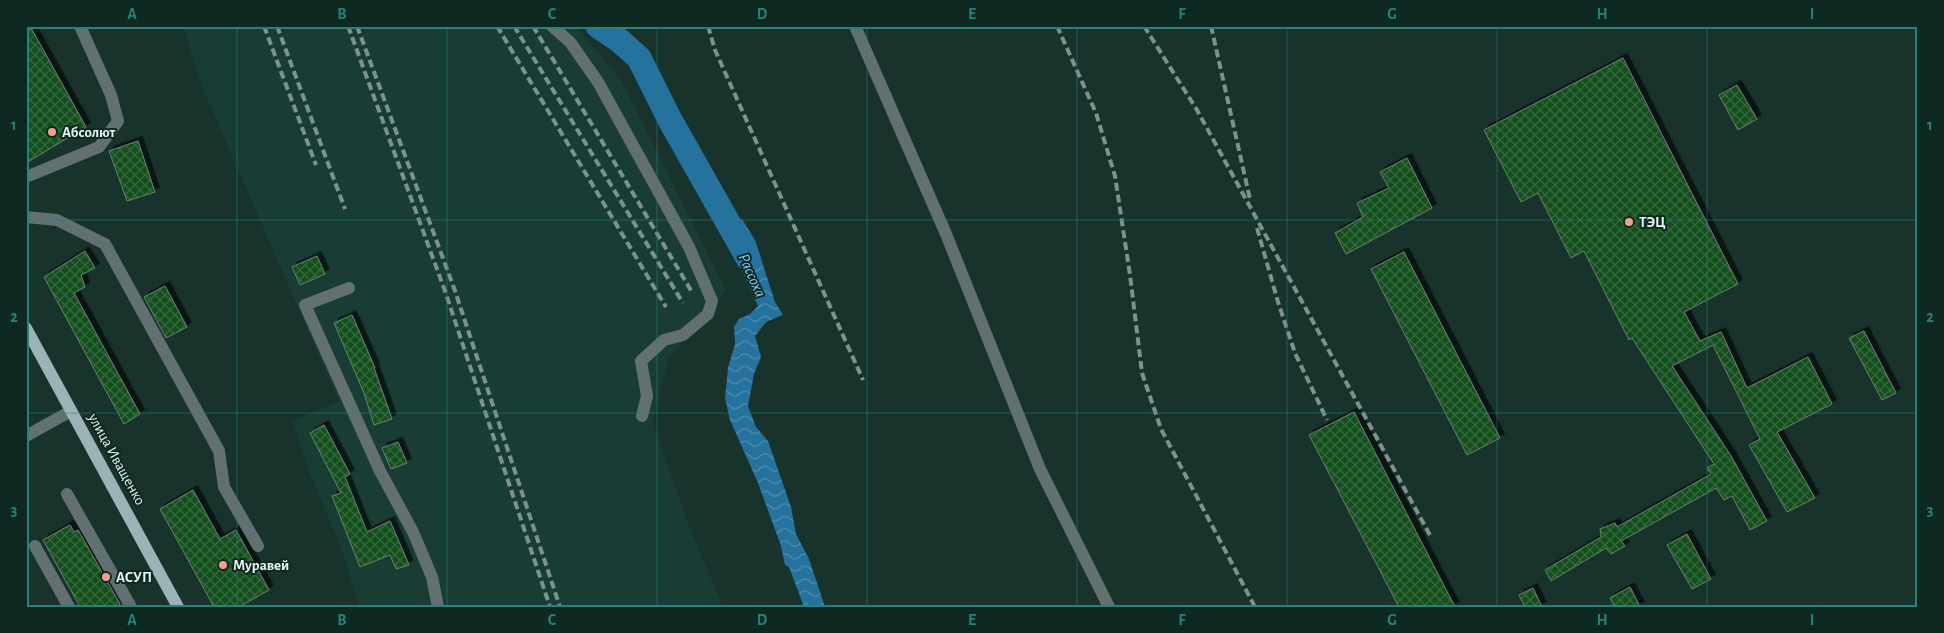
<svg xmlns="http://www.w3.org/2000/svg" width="1944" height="633" font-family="'Alegreya Sans',sans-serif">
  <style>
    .built { fill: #193d35 }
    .water { fill: url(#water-waves) }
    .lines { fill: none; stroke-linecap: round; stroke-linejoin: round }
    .river { stroke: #25729e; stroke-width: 25 }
    .building { fill: url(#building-cross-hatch); stroke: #6d7f6e; filter: url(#shadow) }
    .minor { stroke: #637072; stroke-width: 12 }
    .major { stroke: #99b3b6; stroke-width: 12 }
    .rail { stroke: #7d928c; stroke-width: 4; stroke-dasharray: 8 4; stroke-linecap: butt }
    .grid { fill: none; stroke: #25837b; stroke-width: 1; stroke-opacity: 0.55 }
    .poi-dot { fill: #f59c95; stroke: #0e2822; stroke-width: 2 }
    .labels { text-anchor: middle; stroke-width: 4; stroke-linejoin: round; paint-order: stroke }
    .poi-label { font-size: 15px; font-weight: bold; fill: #e7f6f1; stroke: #0e2822; text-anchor: start }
    .street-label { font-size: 15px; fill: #e7f6f1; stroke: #0e2822 }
    .water-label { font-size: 16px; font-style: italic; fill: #7fcdff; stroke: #0e2822 }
    .neatline { fill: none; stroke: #25837b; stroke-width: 2 }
    .grid-label { font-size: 16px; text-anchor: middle; font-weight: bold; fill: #25837b }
  </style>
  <defs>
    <pattern id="water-waves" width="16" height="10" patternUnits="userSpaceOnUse" patternTransform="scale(1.25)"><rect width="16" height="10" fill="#25729e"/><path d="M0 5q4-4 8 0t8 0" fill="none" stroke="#4f8eb1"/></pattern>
    <pattern id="building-cross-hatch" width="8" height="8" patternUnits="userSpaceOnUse" patternTransform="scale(1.25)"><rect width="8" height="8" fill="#12501f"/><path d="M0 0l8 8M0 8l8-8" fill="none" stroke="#346a40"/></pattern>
    <filter id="shadow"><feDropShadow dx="4.5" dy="-4.5" stdDeviation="0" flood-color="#0009"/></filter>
  </defs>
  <rect width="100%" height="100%" fill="#18322c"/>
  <!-- built -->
  <path class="built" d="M183 26H576L622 81 726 290 698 327 669 357 653 422 687 521 723 607H360L341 548 306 464 292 421 339 402 203 89Z"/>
  <!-- water -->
  <path class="water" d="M742 219 755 240 775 302 783 315 766 322 755 336 761 357 754 374 748 406 756 427 768 441 791 507 796 534 809 559 825 607H804L789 567 785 565 781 546 758 483 730 420 725 398 728 368 735 344 734 327 739 319 750 314 758 306 742 270 722 236Z"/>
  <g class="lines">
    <!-- river -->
    <path class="river" d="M598 26 620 41 639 58 670 120 748 258"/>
  </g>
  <!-- building -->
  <path class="building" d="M26 26H30L86 127 26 163Z
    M1623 58 1738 284 1684 312 1700 341 1721 332 1747 388 1808 357 1832 404 1777 432 1815 498 1787 512 1749 445 1760 439 1713 345 1672 366 1731 456 1767 521 1750 530 1732 496 1724 500 1716 488 1621 541 1625 546 1611 554 1606 548 1551 581 1545 570 1601 537 1600 529 1615 523 1617 527 1711 474 1707 468 1714 464 1632 338 1629 340 1584 251 1571 258 1538 193 1521 202 1484 130Z
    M1737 85 1757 119 1738 130 1719 95Z
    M138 141 155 192 127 201 109 151Z
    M1407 158 1432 208 1346 254 1335 233 1363 217 1357 203 1389 188 1380 172Z
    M85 251 95 268 81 275 85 287 74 293 140 414 124 424 44 277Z
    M1404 252 1500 438 1467 455 1371 269Z
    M317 256 325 274 300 285 292 267Z
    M165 286 187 327 166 338 144 297Z
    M352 315 375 368H374L392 419 374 425 364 393 334 323Z
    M1864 331 1896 393 1882 400 1849 338Z
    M1354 412 1455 607H1399L1309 435Z
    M324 425 350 474 345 477 367 532 390 521 409 565 396 569 390 555 360 567 332 496 341 493 310 433Z
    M398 442 407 463 391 469 382 448Z
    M193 490 220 539 236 530 269 590 239 607H214L160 509Z
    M70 525 74 532 78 530 120 604 116 607H80L43 540Z
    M1687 534 1711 579 1692 589 1667 545Z
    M1630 587 1640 607H1615L1610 598Z
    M1533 588 1542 607H1525L1519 595Z"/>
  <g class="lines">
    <!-- minor -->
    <path class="minor" d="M552 26 570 42 598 82 689 247 712 301 708 314 683 335 664 340 641 361 647 396 642 416
      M855 26 946 234 1040 469 1109 607
      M26 177 99 147 118 121 111 95 80 26
      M26 217 57 220 105 244 219 451 224 487 258 546
      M349 288 305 305 380 471 413 532 432 577 438 607
      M26 436 71 411
      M67 494 131 607
      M35 546 69 607"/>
    <!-- major -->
    <path class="major" d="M26 328 178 607"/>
    <!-- rail -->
    <path class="rail" d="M264 26 316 165
      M277 26 345 209
      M348 26 445 291 550 607
      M357 26 454 288 560 607
      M497 26 666 307
      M514 26 683 303
      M533 26 692 292
      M708 26 715 50 863 380
      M1057 26 1096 113 1115 176 1130 275 1142 373 1161 429 1255 607
      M1144 26 1197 110 1431 537
      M1211 26 1250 199
      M1257 228 1278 302 1295 353 1327 420"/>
  </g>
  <!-- grid -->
  <path class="grid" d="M237 26V607M447 26V607M657 26V607M867 26V607M1077 26V607M1287 26V607M1497 26V607M1707 26V607M26 220H1918M26 413H1918"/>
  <!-- markers -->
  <g class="poi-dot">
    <circle cx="52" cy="132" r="5"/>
    <circle cx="1629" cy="222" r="5"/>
    <circle cx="223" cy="565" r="5"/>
    <circle cx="106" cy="577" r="5"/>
  </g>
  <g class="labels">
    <!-- poi labels -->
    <g class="poi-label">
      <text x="62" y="137">Абсолют</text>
      <text x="1639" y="227">ТЭЦ</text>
      <text x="233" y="570">Муравей</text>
      <text x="116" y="582">АСУП</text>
    </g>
    <!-- street labels -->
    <g class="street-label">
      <text transform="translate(117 459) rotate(61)" y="5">улица Иващенко</text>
    </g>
    <!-- water labels -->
    <g class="water-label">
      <text transform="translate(753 275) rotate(66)" y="6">Рассоха</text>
    </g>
  </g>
  <!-- border -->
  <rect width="1944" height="633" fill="none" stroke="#0e2822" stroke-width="55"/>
  <rect x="28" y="28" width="1888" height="578" class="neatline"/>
  <g class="grid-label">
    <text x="132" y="19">A</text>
    <text x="342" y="19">B</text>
    <text x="552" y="19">C</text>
    <text x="762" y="19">D</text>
    <text x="972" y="19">E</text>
    <text x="1182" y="19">F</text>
    <text x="1392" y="19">G</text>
    <text x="1602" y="19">H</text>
    <text x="1812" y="19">I</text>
    <text x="14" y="130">1</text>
    <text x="1930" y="130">1</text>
    <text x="14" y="322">2</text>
    <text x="1930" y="322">2</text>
    <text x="14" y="515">3</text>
    <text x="1930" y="515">3</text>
    <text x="132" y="625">A</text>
    <text x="342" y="625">B</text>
    <text x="552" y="625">C</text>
    <text x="762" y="625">D</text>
    <text x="972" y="625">E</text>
    <text x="1182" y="625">F</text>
    <text x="1392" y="625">G</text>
    <text x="1602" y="625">H</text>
    <text x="1812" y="625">I</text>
  </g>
</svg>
